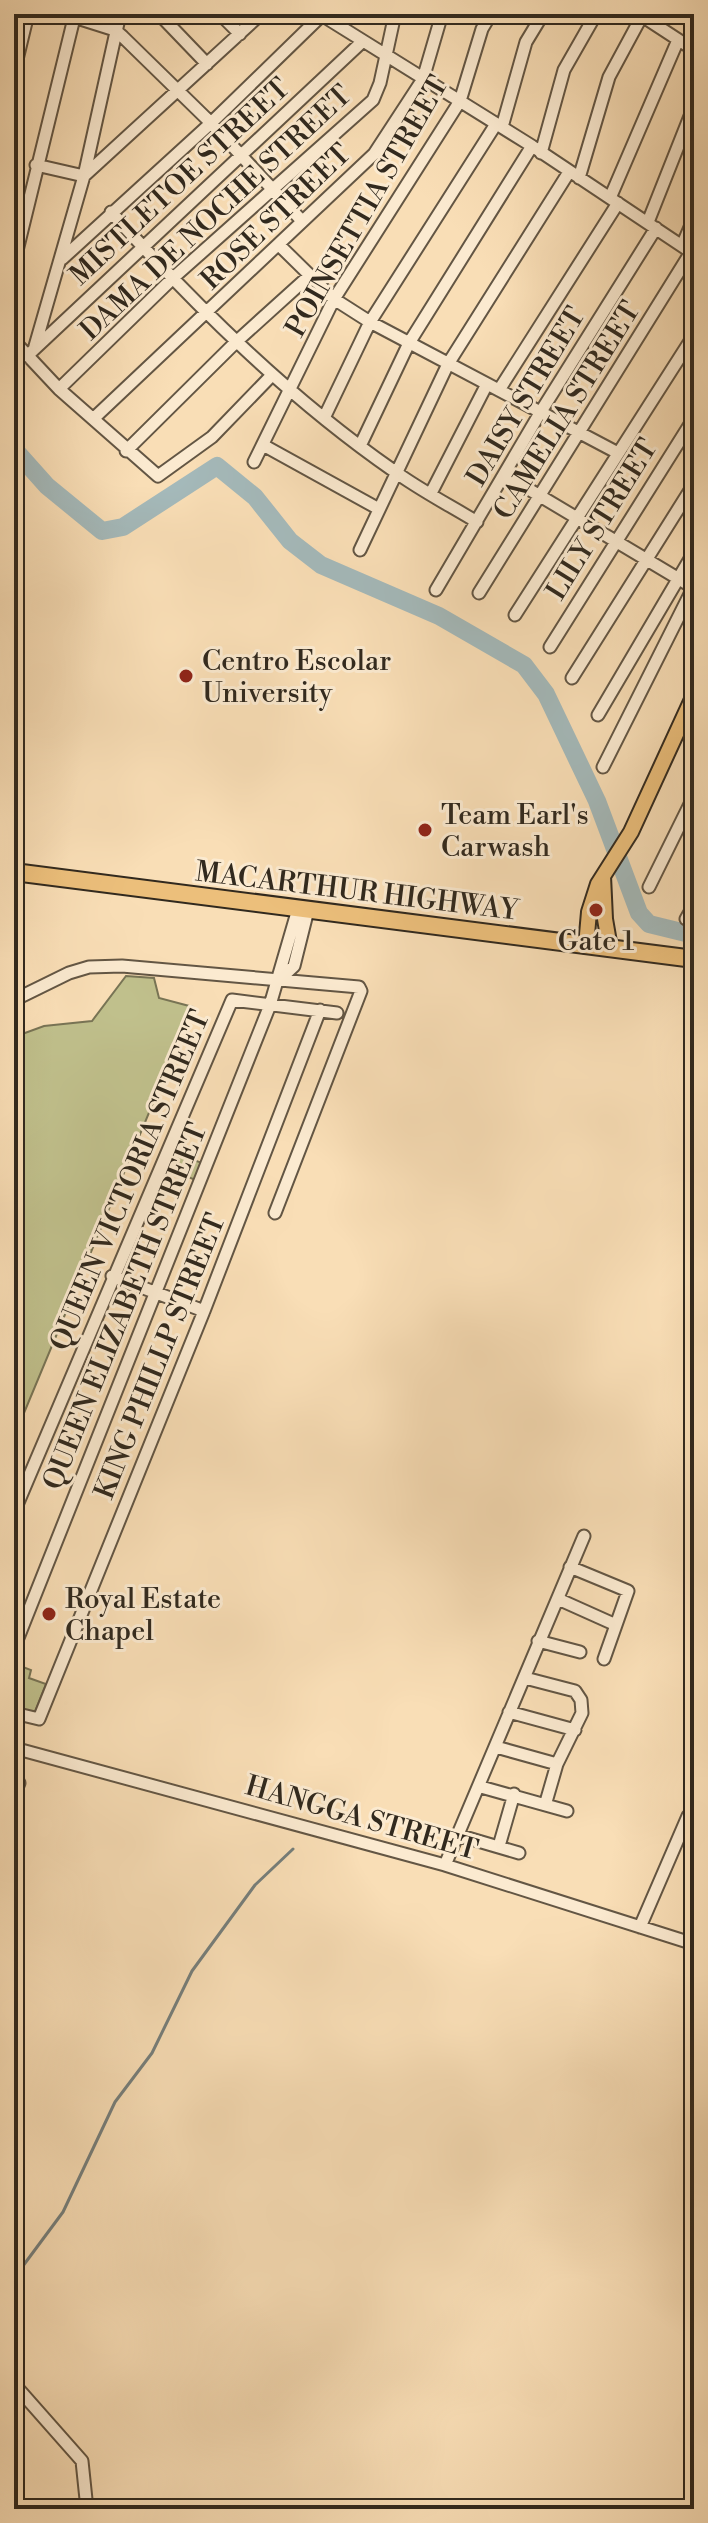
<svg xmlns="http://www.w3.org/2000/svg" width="708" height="2523" font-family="'Libre Bodoni',serif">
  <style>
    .green { fill: #c0c08c; stroke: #787455; stroke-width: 2 }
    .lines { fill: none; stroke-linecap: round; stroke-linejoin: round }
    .stream { stroke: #767f7c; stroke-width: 3 }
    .river { stroke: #a4b9ba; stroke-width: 18 }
    .minor-casing { stroke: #635644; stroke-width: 15 }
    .major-casing { stroke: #31291e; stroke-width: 18 }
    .highway-casing { stroke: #31291e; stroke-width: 20 }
    .minor { stroke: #fbead0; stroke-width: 11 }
    .major { stroke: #ecbf7b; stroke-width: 14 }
    .highway { stroke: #ecbf7b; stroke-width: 16 }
    .poi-dot { fill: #8f2418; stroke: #fbead0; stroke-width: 3 }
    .labels { text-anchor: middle; stroke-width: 6; stroke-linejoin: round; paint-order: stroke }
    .street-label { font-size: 28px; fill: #31291e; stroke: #fbead0 }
    .poi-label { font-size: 28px; fill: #31291e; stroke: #fbead0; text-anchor: start }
  </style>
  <rect width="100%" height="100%" fill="#f9deb6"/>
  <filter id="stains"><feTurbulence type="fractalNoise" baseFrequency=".0025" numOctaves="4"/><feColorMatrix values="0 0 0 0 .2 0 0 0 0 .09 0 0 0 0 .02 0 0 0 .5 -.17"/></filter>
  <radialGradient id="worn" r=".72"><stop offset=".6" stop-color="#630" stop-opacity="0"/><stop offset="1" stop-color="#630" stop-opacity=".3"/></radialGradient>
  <!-- green -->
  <path class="green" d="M126 976 154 978 159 998 193 1007 14 1437V1037L44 1026 92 1021Z
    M174 1153 205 1164 198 1181 168 1169Z
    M15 1664 31 1670 29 1678 46 1684 34 1714 14 1710Z"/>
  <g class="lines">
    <!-- stream -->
    <path class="stream" d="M14 2278 63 2212 115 2102 152 2053 192 1971 255 1885 293 1849"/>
    <!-- river -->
    <path class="river" d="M14 449 47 486 102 531 123 527 217 466 255 497 290 541 321 565 439 616 524 665 546 694 597 801 639 913 649 924 694 935
      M14 2492V2508"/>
    <!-- minor casing -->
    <g class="minor-casing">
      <path id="minor" d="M159 14 207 64
        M220 14 240 34
        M320 14 532 146 694 254
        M642 16 694 50
        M74 17 115 30 123 37 211 123 302 221
        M14 72 28 14
        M502 127 526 42 543 14
        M541 153 564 70 596 14
        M36 165 84 176 261 14
        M579 178 609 77 643 14
        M610 198 678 40
        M111 212C197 307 289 398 394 471 420 490 449 505 477 522
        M648 222 694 106
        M279 245 334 299 370 322 618 453
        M682 246 694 218
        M62 259 211 123 322 15
        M14 263 75 14
        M14 341 59 389 158 476 212 437 272 375
        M35 346 84 176 120 14
        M27 356 363 41
        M59 389 173 278 373 100 380 83 395 14
        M499 390 618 203
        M324 418 370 322 496 124
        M93 419 374 154 423 79 442 14
        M263 445 379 509
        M360 446 409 343 532 146
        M126 451 236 342 309 276
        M254 462 334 299 460 101 482 29 491 14
        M505 475 694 588
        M431 493 487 384
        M360 550 448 364 569 172
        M436 590 540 413 656 228
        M479 593 691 252
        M515 615 694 335
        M550 647 694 418
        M572 678 694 484
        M598 715 694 552
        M603 767 693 588
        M649 887 694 796
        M686 919 694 905
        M278 981 294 966 308 910
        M14 1000 69 973 89 967 122 966 359 987 361 991 275 1213
        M112 1276 204 1311
        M14 1512 232 1000 337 1013
        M570 1567 628 1591 604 1659
        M558 1599 616 1625
        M538 1641 580 1652
        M14 1648 270 1005 298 909
        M525 1678 575 1691 581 1700 582 1713 557 1764 546 1802
        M509 1712 575 1730
        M14 1713 39 1719 204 1311 320 1010
        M496 1747 557 1764
        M14 1748 445 1865 694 1944
        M14 1782 19 1783 14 1795
        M481 1787 567 1811
        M461 1836 519 1853
        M499 1846 514 1794
        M445 1865 584 1536
        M640 1927 688 1816 694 1810
        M14 2384 82 2461 87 2509"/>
    </g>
    <!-- major casing -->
    <g class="major-casing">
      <path id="major" d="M603 876 605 919 610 948
        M586 946 589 912 598 884 631 832 694 695"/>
    </g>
    <!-- highway casing -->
    <g class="highway-casing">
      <path id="highway" d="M14 872 694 959"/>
    </g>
    <!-- minor -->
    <use href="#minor" class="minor"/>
    <!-- major -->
    <use href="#major" class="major"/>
    <!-- highway -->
    <use href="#highway" class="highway"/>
  </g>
  <!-- markers -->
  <g class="poi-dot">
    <circle cx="186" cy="676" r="8"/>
    <circle cx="425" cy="830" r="8"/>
    <circle cx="596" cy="910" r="8"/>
    <circle cx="49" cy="1614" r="8"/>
  </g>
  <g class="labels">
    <!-- street labels -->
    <g class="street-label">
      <text transform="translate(179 181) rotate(-43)" y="10">MISTLETOE STREET</text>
      <text transform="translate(366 206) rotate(-60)" y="10">POINSETTIA STREET</text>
      <text transform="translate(215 212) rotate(-43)" y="10">DAMA DE NOCHE STREET</text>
      <text transform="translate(275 216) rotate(-44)" y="10">ROSE STREET</text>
      <text transform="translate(525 396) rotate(-59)" y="10">DAISY STREET</text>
      <text transform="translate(566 410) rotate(-58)" y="10">CAMELIA STREET</text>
      <text transform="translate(601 519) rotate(-58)" y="10">LILY STREET</text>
      <text transform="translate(357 890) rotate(7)" y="10">MACARTHUR HIGHWAY</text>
      <text transform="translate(129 1180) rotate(-67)" y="10">QUEEN VICTORIA STREET</text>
      <text transform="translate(124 1306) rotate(-68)" y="10">QUEEN ELIZABETH STREET</text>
      <text transform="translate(159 1356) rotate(-68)" y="10">KING PHILLP STREET</text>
      <text transform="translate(362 1817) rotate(16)" y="10">HANGGA STREET</text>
    </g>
    <!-- poi labels -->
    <g class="poi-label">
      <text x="202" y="670">Centro Escolar<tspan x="202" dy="32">University</tspan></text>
      <text x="441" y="824">Team Earl's<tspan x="441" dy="32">Carwash</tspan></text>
      <text x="596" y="950" text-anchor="middle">Gate 1</text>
      <text x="65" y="1608">Royal Estate<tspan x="65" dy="32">Chapel</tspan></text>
    </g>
  </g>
  <!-- margin -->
  <rect width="708" height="2523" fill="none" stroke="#f9deb6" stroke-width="48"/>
  <rect x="16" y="16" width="676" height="2491" fill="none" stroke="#31291e" stroke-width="4"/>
  <rect x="24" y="24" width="660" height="2475" fill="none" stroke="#31291e" stroke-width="2"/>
  <rect width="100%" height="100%" filter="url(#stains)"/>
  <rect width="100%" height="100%" fill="url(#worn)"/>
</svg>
